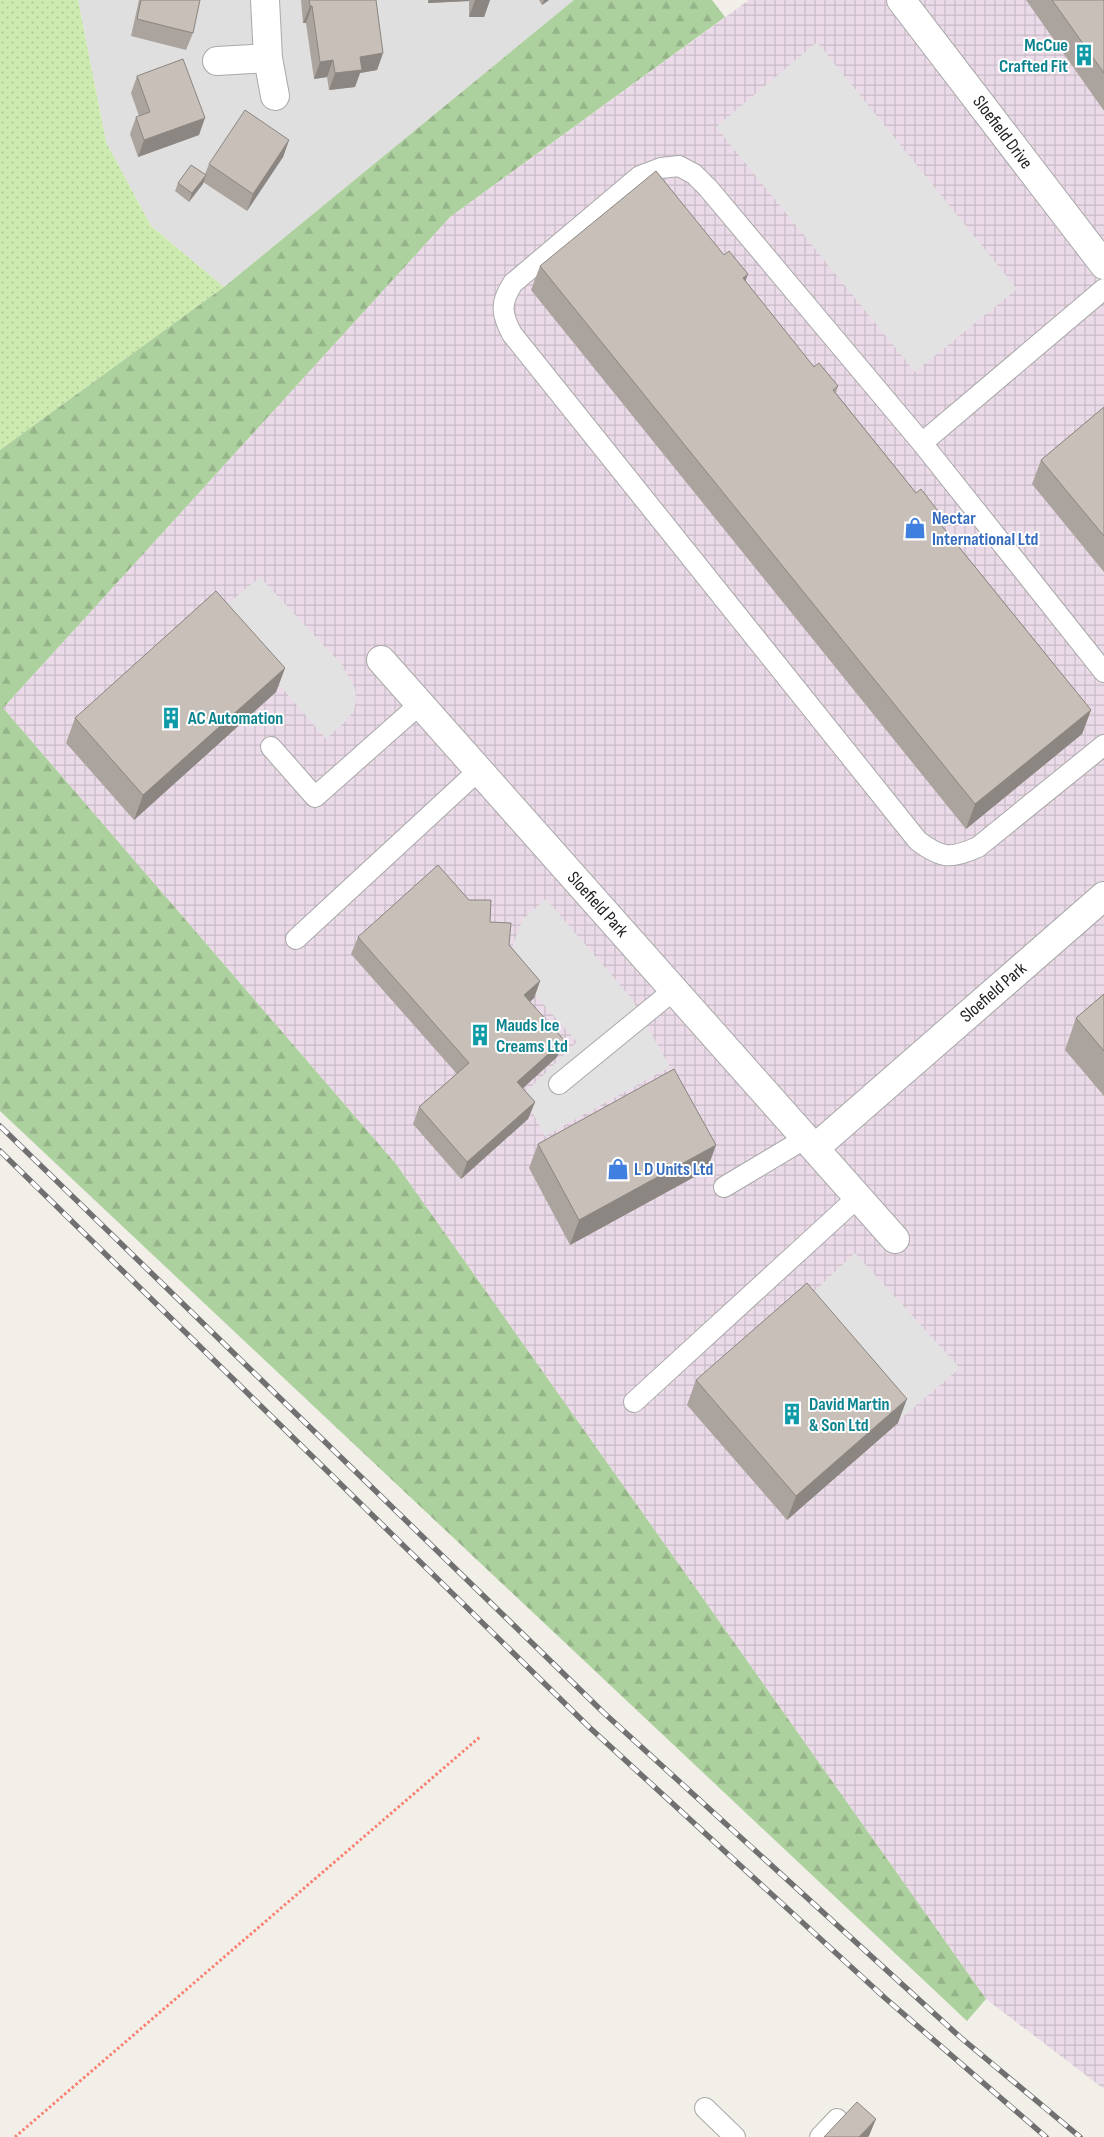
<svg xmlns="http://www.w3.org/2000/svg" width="1104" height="2137" font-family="'Sofia Sans Condensed',sans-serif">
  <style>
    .residential { fill: #e0dfdf }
    .industrial { fill: url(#industrial-grid) }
    .grass { fill: url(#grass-dots) }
    .forest { fill: url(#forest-firs) }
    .parking { fill: #e2e2e2 }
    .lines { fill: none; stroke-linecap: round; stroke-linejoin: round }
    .lane-casing { stroke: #a9a9a9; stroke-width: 22 }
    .street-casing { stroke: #a9a9a9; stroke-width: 30 }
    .path { stroke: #fa8072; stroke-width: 3; stroke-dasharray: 2.5 2.5; stroke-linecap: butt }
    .lane { stroke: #fff; stroke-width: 20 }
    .street { stroke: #fff; stroke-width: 28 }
    .rail-casing { stroke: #707070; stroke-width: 5.5 }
    .rail { stroke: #fff; stroke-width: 4; stroke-dasharray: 11; stroke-linecap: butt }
    .wall { fill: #aba49e }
    .shaded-wall { fill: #8b8681 }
    .building { fill: #c7bfb8; stroke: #8b8681 }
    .labels { text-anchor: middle; stroke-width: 4; stroke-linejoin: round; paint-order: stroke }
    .culture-label { font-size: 18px; font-weight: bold; fill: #0d838f; stroke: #fff; text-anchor: start }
    .street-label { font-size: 18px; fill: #222; stroke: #fff }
    .shop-label { font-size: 18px; font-weight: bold; fill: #366cbe; stroke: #fff; text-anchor: start }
  </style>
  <defs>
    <pattern id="industrial-grid" width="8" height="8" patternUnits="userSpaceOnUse" patternTransform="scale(1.25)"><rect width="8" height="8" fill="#ebdbe8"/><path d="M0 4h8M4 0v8" fill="none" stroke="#c9bcc7"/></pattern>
    <pattern id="grass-dots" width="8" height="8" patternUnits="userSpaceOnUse" patternTransform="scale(1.25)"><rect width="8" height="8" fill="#cdebb0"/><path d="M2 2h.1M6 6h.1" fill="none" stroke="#b0c997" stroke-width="1.8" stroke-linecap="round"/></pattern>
    <pattern id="forest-firs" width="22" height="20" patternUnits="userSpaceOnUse" patternTransform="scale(1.25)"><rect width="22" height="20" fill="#add19e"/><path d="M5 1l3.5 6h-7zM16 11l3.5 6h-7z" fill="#95b388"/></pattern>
  </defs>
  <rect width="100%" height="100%" fill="#f2efe9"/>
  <!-- residential -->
  <path class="residential" d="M78 0H574L224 287 151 226 106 142Z"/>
  <!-- industrial -->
  <path class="industrial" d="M749 0H1104V2089L986 1999 396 1164 3 708 450 217Z"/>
  <!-- grass -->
  <path class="grass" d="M0 0H78L106 142 151 226 224 287 0 450Z"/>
  <!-- forest -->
  <path class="forest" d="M574 0H712L725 17 450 217 3 708 396 1164 986 1999 967 2021 0 1111V450L224 287Z"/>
  <!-- parking -->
  <path class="parking" d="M817 42 1017 289 915 372 716 127Z
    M260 577 342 665 355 688 356 700 354 710 347 720 326 739 217 613Z
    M546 899 632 999 670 1067 545 1136 523 1095 577 1042 506 962 523 919Z
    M855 1253 960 1368 899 1420 799 1306Z"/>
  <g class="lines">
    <!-- lane casing -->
    <g class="lane-casing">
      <path id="lane" d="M922 443 1104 289
        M1104 672 922 443 708 188 694 174 679 166 661 168 640 176 513 283C500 303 501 313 512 334L918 841C942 859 951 859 978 847L1104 745
        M271 747 315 797 420 704
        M296 939 479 770
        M559 1084 674 990
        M724 1187 806 1138
        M634 1402 858 1197
        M705 2108 735 2137
        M820 2137 837 2119"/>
    </g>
    <!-- street casing -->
    <g class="street-casing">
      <path id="street" d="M265 0 268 58
        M901 0 1104 265
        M217 61 268 58 275 96
        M381 660 895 1239
        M815 1148 1104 896"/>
    </g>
    <!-- path -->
    <path class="path" d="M15 2137 481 1736"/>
    <!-- lane -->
    <use href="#lane" class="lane"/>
    <!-- street -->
    <use href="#street" class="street"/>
    <!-- rail casing -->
    <g class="rail-casing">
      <path id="rail" d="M0 1126 604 1713 960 2037 1080 2137
        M0 1151 589 1727 885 1998 1046 2137"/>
    </g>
    <!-- rail -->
    <use href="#rail" class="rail"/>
  </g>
  <!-- wall -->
  <path class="wall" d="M139 0H200L193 33 186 50 131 36Z
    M301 0H376L383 53 377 70 360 73 355 87 329 90 327 77 314 79 306 23H303Z
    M428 0H490L484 17H469V1L428 3Z
    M539 0H549L542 5Z
    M1026 0H1104V111Z
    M137 76 199 135 138 157 130 134 136 117 139 116 131 93Z
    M289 140 283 157 247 211 203 182 189 202 175 191 178 183 205 174 209 164Z
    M724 255 814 367 838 386 836 393 916 493 938 511 935 517 1091 710 1082 734 966 829 531 290 540 266Z
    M1104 407V572L1032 484 1041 460Z
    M285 668 276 692 134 820 66 743 75 718Z
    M469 900 490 922 540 981 534 998 530 1002 564 1040 557 1057 523 1088 535 1102 528 1119 461 1179 413 1124 419 1107 457 1074 351 954 358 937Z
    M1104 994V1096L1065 1050 1076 1018Z
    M538 1144 707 1170 570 1245 529 1168Z
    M696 1380 898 1423 787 1520 687 1405Z"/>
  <!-- shaded-wall -->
  <path class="shaded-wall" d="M429 0H469V1L428 3Z
    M475 0H490L484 17H469Z
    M544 0H549L542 5Z
    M310 6H312L306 23H303Z
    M383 53 377 70 360 73 355 87 329 90 335 73 360 57Z
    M333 60 327 77 314 79 320 62Z
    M205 118 199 135 138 157 144 140Z
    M289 140 283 157 247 211 253 194Z
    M206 175 203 184 189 202 192 193Z
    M748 274 739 299 743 278Z
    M285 668 276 692 134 820 143 795Z
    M1091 710 1082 734 966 829 975 804Z
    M540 981 534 998 518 1012 524 995Z
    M564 1040 557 1057 511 1099 517 1082Z
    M535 1102 528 1119 461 1179 467 1162Z
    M716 1145 707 1170 570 1245 579 1220Z
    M907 1399 898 1423 787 1520 796 1496Z
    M876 2119 869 2136 868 2137H859Z"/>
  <!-- building -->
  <path class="building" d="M141 0H200L193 33 137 19Z
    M309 0H376L383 53 360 57 362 70 335 73 333 60 320 62 312 6H310Z
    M1052 0H1104V73Z
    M183 59 205 118 144 140 136 117 150 112 137 76Z
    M245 110 289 140 253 194 209 164Z
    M191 165 206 175 192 193 178 183Z
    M656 171 724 255 729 251 748 274 743 278 814 367 819 363 838 386 833 390 916 493 921 489 938 511 933 515 1091 710 975 804 540 266Z
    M1104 407V536L1041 460Z
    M216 591 285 668 143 795 75 718Z
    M438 865 469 900H491L490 922 511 923 509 945 540 981 524 995 564 1040 517 1082 535 1102 467 1162 419 1107 469 1063 358 937Z
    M1104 994V1051L1076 1018Z
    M674 1069 716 1145 579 1220 538 1144Z
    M807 1283 907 1399 796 1496 696 1380Z
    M857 2102 876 2119 859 2137H824Z"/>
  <!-- icons -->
  <defs>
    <g id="building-bare" transform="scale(1.725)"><path d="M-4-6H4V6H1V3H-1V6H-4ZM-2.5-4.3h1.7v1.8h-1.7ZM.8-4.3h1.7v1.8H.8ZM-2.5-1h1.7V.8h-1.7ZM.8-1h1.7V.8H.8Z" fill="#0f9aa8" stroke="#fff" stroke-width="2.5" paint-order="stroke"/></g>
    <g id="shop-bare" transform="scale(1.725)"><path d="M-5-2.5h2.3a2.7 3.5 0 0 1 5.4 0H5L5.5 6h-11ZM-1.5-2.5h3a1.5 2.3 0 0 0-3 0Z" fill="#3f7fe0" stroke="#fff" stroke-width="2.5" paint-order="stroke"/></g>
  </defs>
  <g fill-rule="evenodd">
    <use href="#building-bare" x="1084" y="55"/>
    <use href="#shop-bare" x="915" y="528"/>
    <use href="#building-bare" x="171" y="718"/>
    <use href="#building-bare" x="480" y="1035"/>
    <use href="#shop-bare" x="618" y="1169"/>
    <use href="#building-bare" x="792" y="1414"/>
  </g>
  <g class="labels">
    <!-- culture labels -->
    <g class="culture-label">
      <text x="1068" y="51" text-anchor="end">McCue<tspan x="1068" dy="21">Crafted Fit</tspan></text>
      <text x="188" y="724">AC Automation</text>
      <text x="496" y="1031">Mauds Ice<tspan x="496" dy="21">Creams Ltd</tspan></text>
      <text x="809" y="1410">David Martin<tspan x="809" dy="21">&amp; Son Ltd</tspan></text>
    </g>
    <!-- street labels -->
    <g class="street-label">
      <text transform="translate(1003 132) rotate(53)" y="6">Sloefield Drive</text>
      <text transform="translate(598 904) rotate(48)" y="6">Sloefield Park</text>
      <text transform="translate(993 992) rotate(-41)" y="6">Sloefield Park</text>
    </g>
    <!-- shop labels -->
    <g class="shop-label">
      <text x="932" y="524">Nectar<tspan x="932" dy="21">International Ltd</tspan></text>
      <text x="634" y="1175">L D Units Ltd</text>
    </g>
  </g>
</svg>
